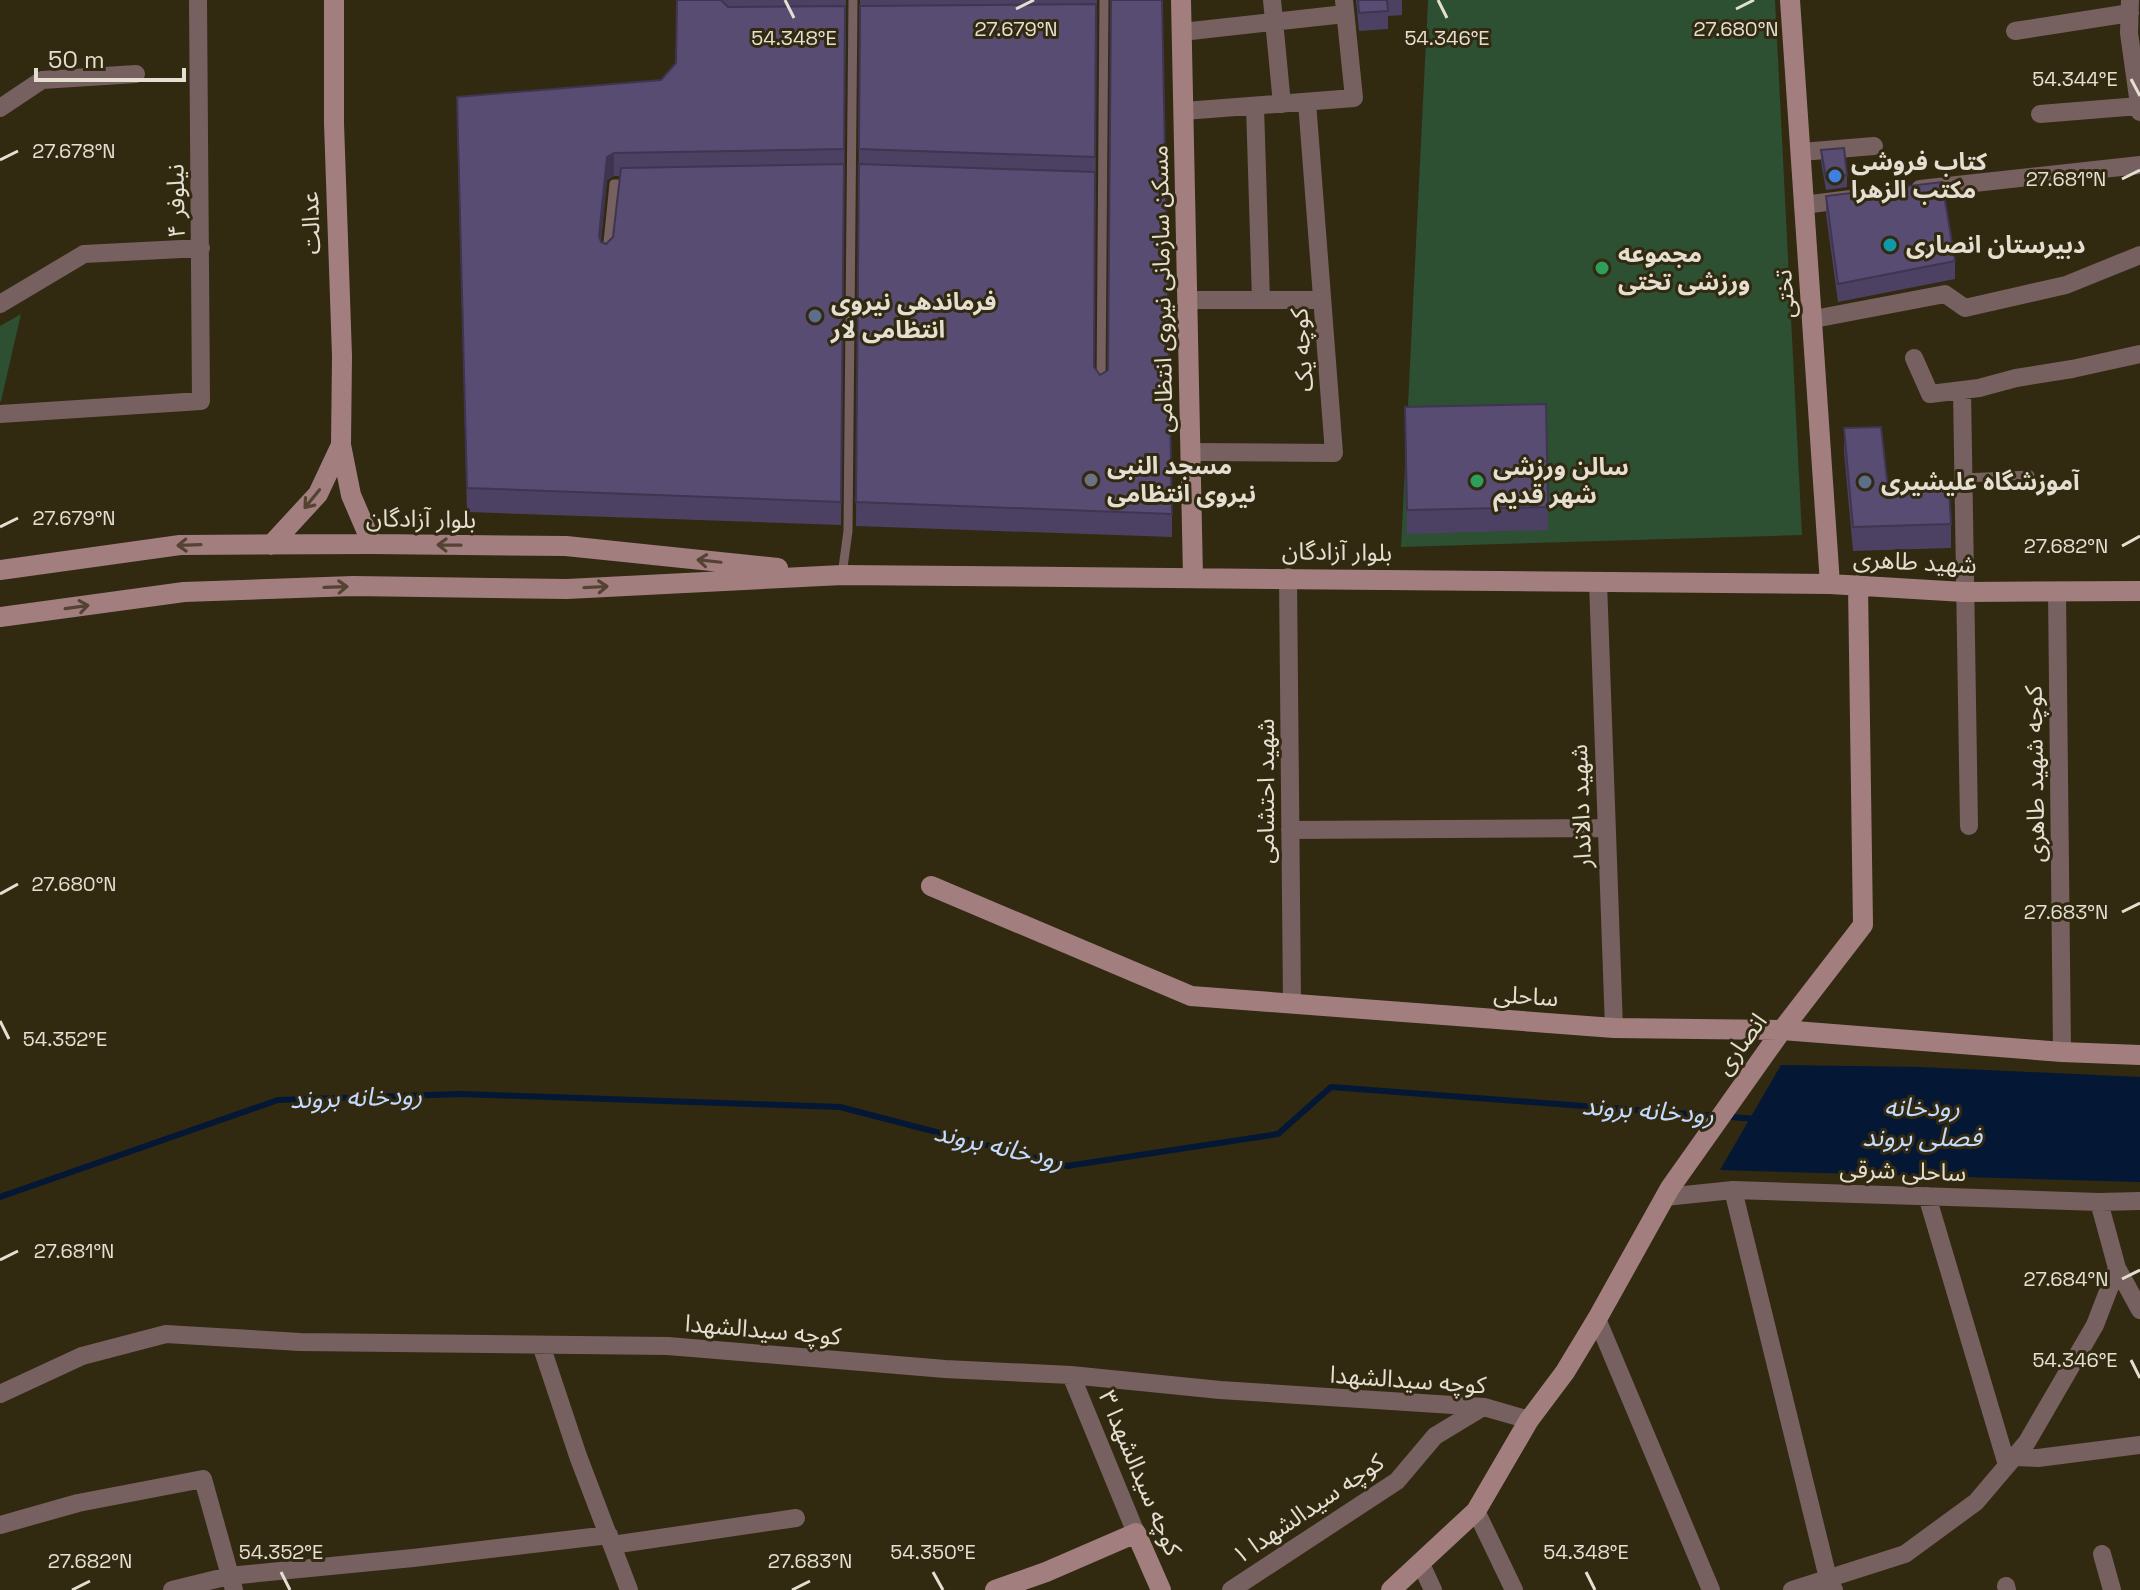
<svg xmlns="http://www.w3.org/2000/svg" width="2140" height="1590" font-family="'Space Grotesk','Noto Sans Arabic',sans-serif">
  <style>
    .green { fill: #2d4f32 }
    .water { fill: #041735 }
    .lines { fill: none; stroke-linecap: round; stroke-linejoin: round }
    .stream { stroke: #041735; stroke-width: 6 }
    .lane { stroke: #776060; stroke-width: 9 }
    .street { stroke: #776060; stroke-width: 18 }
    .secondary { stroke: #a27f7e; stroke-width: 20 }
    .wall { fill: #4c4163; fill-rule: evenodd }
    .shaded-wall { fill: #3e3550 }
    .building { fill: #584c73; stroke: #3e3550; stroke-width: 2 }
    .oneway { stroke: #544332 }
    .ticks { fill: none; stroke: #e5dfd1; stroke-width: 3 }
    .shop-dot { fill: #3f7fe0; stroke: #322911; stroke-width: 3 }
    .culture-dot { fill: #0f9aa8; stroke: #322911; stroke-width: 3 }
    .leisure-dot { fill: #2e9e5b; stroke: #322911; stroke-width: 3 }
    .service-dot { fill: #5c6f8a; stroke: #322911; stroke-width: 3 }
    .worship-dot { fill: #6b7280; stroke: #322911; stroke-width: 3 }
    .labels { text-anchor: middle; stroke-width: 6; stroke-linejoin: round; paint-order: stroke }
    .poi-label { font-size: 24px; font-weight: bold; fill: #e5dfd1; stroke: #322911; text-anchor: start }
    .street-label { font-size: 24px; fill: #e5dfd1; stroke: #322911 }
    .water-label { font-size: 26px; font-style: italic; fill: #c3dbff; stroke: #322911 }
    .ticks-label { font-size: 20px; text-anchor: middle; fill: #e5dfd1; stroke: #322911; stroke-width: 6; stroke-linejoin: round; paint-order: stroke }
  </style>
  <rect width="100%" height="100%" fill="#322911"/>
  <!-- green -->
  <path class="green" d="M1428 0H1775L1802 535 1401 547Z
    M21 314 1 401 0 402V326Z"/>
  <!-- water -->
  <path class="water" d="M1781 1065 1920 1067 2140 1077V1182L1720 1170Z"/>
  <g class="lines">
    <!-- stream -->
    <path class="stream" d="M0 1197 278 1100 461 1094 840 1107 1067 1166 1278 1134 1331 1087 1757 1119"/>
    <!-- lane -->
    <path class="lane" d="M607 252 614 184H631
      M1101 385 1104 0
      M1963 478 2030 475
      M842 575 848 531 853 0"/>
    <!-- street -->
    <path class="street" d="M1272 0 1282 104
      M2130 0 2129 33 2140 112
      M2015 31 2130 13
      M1182 32 1345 14
      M1255 106 1261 300
      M0 108 42 80 136 74
      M1184 111 1354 98 1344 0
      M2040 114 2139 106
      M1801 152 1874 146
      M1920 189 2140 165
      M1803 205 1851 199
      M1188 300H1322
      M0 304 84 254 201 248
      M1814 319 1945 294 1965 308 2066 285 2140 255
      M1914 358 1930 394 1979 388 2016 378 2072 369 2140 354
      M1962 390 1969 826
      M0 414 201 401 198 0
      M1192 452 1334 453 1307 102
      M1288 577 1292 1004
      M1598 582 1614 1028
      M2057 592 2062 1052
      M1290 830 1605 828
      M1733 1190 1828 1578 1834 1590
      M1927 1196 2007 1465
      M1665 1197 1733 1190 2099 1202 2140 1201
      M2099 1202 2117 1268 2140 1310
      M1597 1319 1711 1590
      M541 1345 578 1456 629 1590
      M1071 1375 1136 1533
      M0 1394 82 1356 166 1334 300 1342 668 1346 945 1369 1071 1375 1220 1390 1484 1407 1529 1420
      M2014 1457 2038 1458 2140 1445
      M1476 1511 1514 1590
      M0 1525 78 1503 203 1479 234 1590
      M612 1545 796 1518
      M2102 1554 2112 1590
      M1421 1564 1433 1590
      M2006 1586 2007 1590
      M172 1590 229 1576 413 1558 609 1535
      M1231 1590 1397 1481 1435 1436 1483 1407
      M1792 1590 1905 1554 1976 1502 2027 1442 2095 1325 2117 1268"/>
    <!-- secondary -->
    <path class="secondary" d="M334 0V123L342 356 341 445 351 495 372 544
      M1181 0 1193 577
      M1790 0 1830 584
      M271 545 318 494 341 445
      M0 570 180 545 372 544 566 546 778 568
      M0 617 184 592 353 586 567 589 842 575 1830 584 1964 592 2140 591
      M931 886 1191 996 1614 1028 1782 1030 2062 1052 2140 1055
      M995 1590 1046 1572 1136 1533 1161 1590
      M1391 1590 1476 1511 1529 1420 1565 1372 1597 1319 1670 1188 1782 1030 1863 925 1858 585"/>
  </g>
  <!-- wall -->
  <path class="wall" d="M677 0H846L841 525 467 512 457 120 661 80 676 63ZM614 176H620L613 237 606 244 601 241 607 180Z
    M860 0H1097L1094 368 1172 514V537L856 526Z
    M1356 0H1402V15L1388 16V29L1359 31Z
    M1821 150 1847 175V187L1826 190 1821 162Z
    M1826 196 1955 261V279L1838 302 1826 214Z
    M1405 407 1548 507V530L1407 534Z
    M1844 428 1888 488 1951 524V548L1853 551 1844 452Z"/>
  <!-- shaded-wall -->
  <path class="shaded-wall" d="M614 153V176L607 180 599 259V236L607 157Z"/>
  <!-- building -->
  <path class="building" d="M677 0H721L728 7 845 6 844 149 614 153 607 157 599 236 601 242 606 244 613 237 621 168 844 164 841 502 467 488 457 97 661 80 676 63Z
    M1111 0H1162L1172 514 856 502 859 164 1095 172 1094 367 1100 375 1108 370Z
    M1358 0H1387L1388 11 1359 13Z
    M1096 4 1095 157 859 149 860 6Z
    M1844 148 1847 175 1826 178 1821 150Z
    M1942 182 1955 261 1838 284 1826 196Z
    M1546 404 1548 507 1407 510 1405 407Z
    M1881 427 1888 488 1949 490 1951 524 1853 527 1844 428Z"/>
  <!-- one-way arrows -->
  <defs><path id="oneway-shaft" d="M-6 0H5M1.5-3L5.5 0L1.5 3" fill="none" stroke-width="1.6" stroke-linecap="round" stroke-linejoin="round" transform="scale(2)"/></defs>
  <g class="oneway">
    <use href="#oneway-shaft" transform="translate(312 499) rotate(129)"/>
    <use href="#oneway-shaft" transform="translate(189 545) rotate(178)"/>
    <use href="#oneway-shaft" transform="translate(449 545) rotate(-179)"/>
    <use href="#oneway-shaft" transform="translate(709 561) rotate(-174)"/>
    <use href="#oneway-shaft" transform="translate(336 587) rotate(-2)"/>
    <use href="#oneway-shaft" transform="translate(596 587) rotate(-3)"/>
    <use href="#oneway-shaft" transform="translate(77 607) rotate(-8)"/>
  </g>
  <!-- ticks -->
  <path class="ticks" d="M785 0 794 18M1438 0 1447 18M1016 9 1034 0M1736 9 1754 0M2131 79 2140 96M0 160 18 151M2122 179 2140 170M0 527 18 518M2122 546 2140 536M0 894 18 884M2122 912 2140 903M0 1021 9 1039M0 1260 18 1251M2122 1279 2140 1270M2131 1360 2140 1378M281 1572 290 1590M933 1572 943 1590M1586 1572 1595 1590M72 1590 90 1581M792 1590 810 1581"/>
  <!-- markers -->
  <circle class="shop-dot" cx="1835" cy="176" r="8"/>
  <circle class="culture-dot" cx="1890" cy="245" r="8"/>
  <g class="leisure-dot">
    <circle cx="1602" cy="268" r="8"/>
    <circle cx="1477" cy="481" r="8"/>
  </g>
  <g class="service-dot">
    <circle cx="815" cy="316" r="8"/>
    <circle cx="1865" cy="482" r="8"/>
  </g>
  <circle class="worship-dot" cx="1091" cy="480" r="8"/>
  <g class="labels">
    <!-- poi labels -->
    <g class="poi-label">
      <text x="1851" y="170">کتاب فروشی<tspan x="1851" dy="28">مکتب الزهرا</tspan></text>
      <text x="1906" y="253">دبیرستان انصاری</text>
      <text x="1618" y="262">مجموعه<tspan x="1618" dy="28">ورزشی تختی</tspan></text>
      <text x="831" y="310">فرماندهی نیروی<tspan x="831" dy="28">انتظامی لار</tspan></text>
      <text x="1107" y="474">مسجد النبی<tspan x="1107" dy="28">نیروی انتظامی</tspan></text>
      <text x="1493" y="475">سالن ورزشی<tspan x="1493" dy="28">شهر قدیم</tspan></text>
      <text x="1881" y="490">آموزشگاه علیشیری</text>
    </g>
    <!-- street labels -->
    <g class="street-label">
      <text transform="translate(176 201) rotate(-91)" y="8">نیلوفر ۴</text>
      <text transform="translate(311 223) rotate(-92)" y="8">عدالت</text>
      <text transform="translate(1162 289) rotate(-91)" y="8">مسکن سازمانی نیروی انتظامی</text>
      <text transform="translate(1785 294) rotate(-95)" y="8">تختی</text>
      <text transform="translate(1302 350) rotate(-94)" y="8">کوچه یک</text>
      <text transform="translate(421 519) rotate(1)" y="8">بلوار آزادگان</text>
      <text transform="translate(1337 552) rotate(1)" y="8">بلوار آزادگان</text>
      <text transform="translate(1915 562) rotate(3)" y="8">شهید طاهری</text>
      <text transform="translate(2035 774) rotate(-91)" y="8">کوچه شهید طاهری</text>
      <text transform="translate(1266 791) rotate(-90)" y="8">شهید احتشامی</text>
      <text transform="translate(1581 806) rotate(-92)" y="8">شهید دالاندار</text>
      <text transform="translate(1526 996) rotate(4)" y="8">ساحلی</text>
      <text transform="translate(1741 1044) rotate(-54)" y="8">انصاری</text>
      <text transform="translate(1903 1171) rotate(2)" y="8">ساحلی شرقی</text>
      <text transform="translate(763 1330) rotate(5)" y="8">کوچه سیدالشهدا</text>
      <text transform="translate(1408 1380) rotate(4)" y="8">کوچه سیدالشهدا</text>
      <text transform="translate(1140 1473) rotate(67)" y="8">کوچه سیدالشهدا ۳</text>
      <text transform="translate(1308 1509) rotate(-34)" y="8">کوچه سیدالشهدا ۱</text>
    </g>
    <!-- water labels -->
    <g class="water-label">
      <text transform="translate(356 1097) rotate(-2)" y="9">رودخانه بروند</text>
      <text x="1922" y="1116">رودخانه<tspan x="1922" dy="30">فصلی بروند</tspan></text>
      <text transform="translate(1648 1110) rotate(4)" y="9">رودخانه بروند</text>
      <text transform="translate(999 1146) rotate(13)" y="9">رودخانه بروند</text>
    </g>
  </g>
  <g class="ticks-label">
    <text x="1016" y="36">27.679°N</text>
    <text x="1736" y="36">27.680°N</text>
    <text x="794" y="45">54.348°E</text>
    <text x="1447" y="45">54.346°E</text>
    <text x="2075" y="86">54.344°E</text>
    <text x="74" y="158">27.678°N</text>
    <text x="2066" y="186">27.681°N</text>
    <text x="74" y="525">27.679°N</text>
    <text x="2066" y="553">27.682°N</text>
    <text x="74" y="891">27.680°N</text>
    <text x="2066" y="919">27.683°N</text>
    <text x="65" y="1046">54.352°E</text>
    <text x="74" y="1258">27.681°N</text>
    <text x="2066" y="1286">27.684°N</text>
    <text x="2075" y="1367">54.346°E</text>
    <text x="281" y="1559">54.352°E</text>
    <text x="933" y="1559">54.350°E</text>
    <text x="1586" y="1559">54.348°E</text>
    <text x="90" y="1568">27.682°N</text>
    <text x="810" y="1568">27.683°N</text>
  </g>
  <!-- scale -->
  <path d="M36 68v12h148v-12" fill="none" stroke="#e5dfd1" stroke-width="4"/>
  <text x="48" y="68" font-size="24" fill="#e5dfd1" stroke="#322911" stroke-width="6" paint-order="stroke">50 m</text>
</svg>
